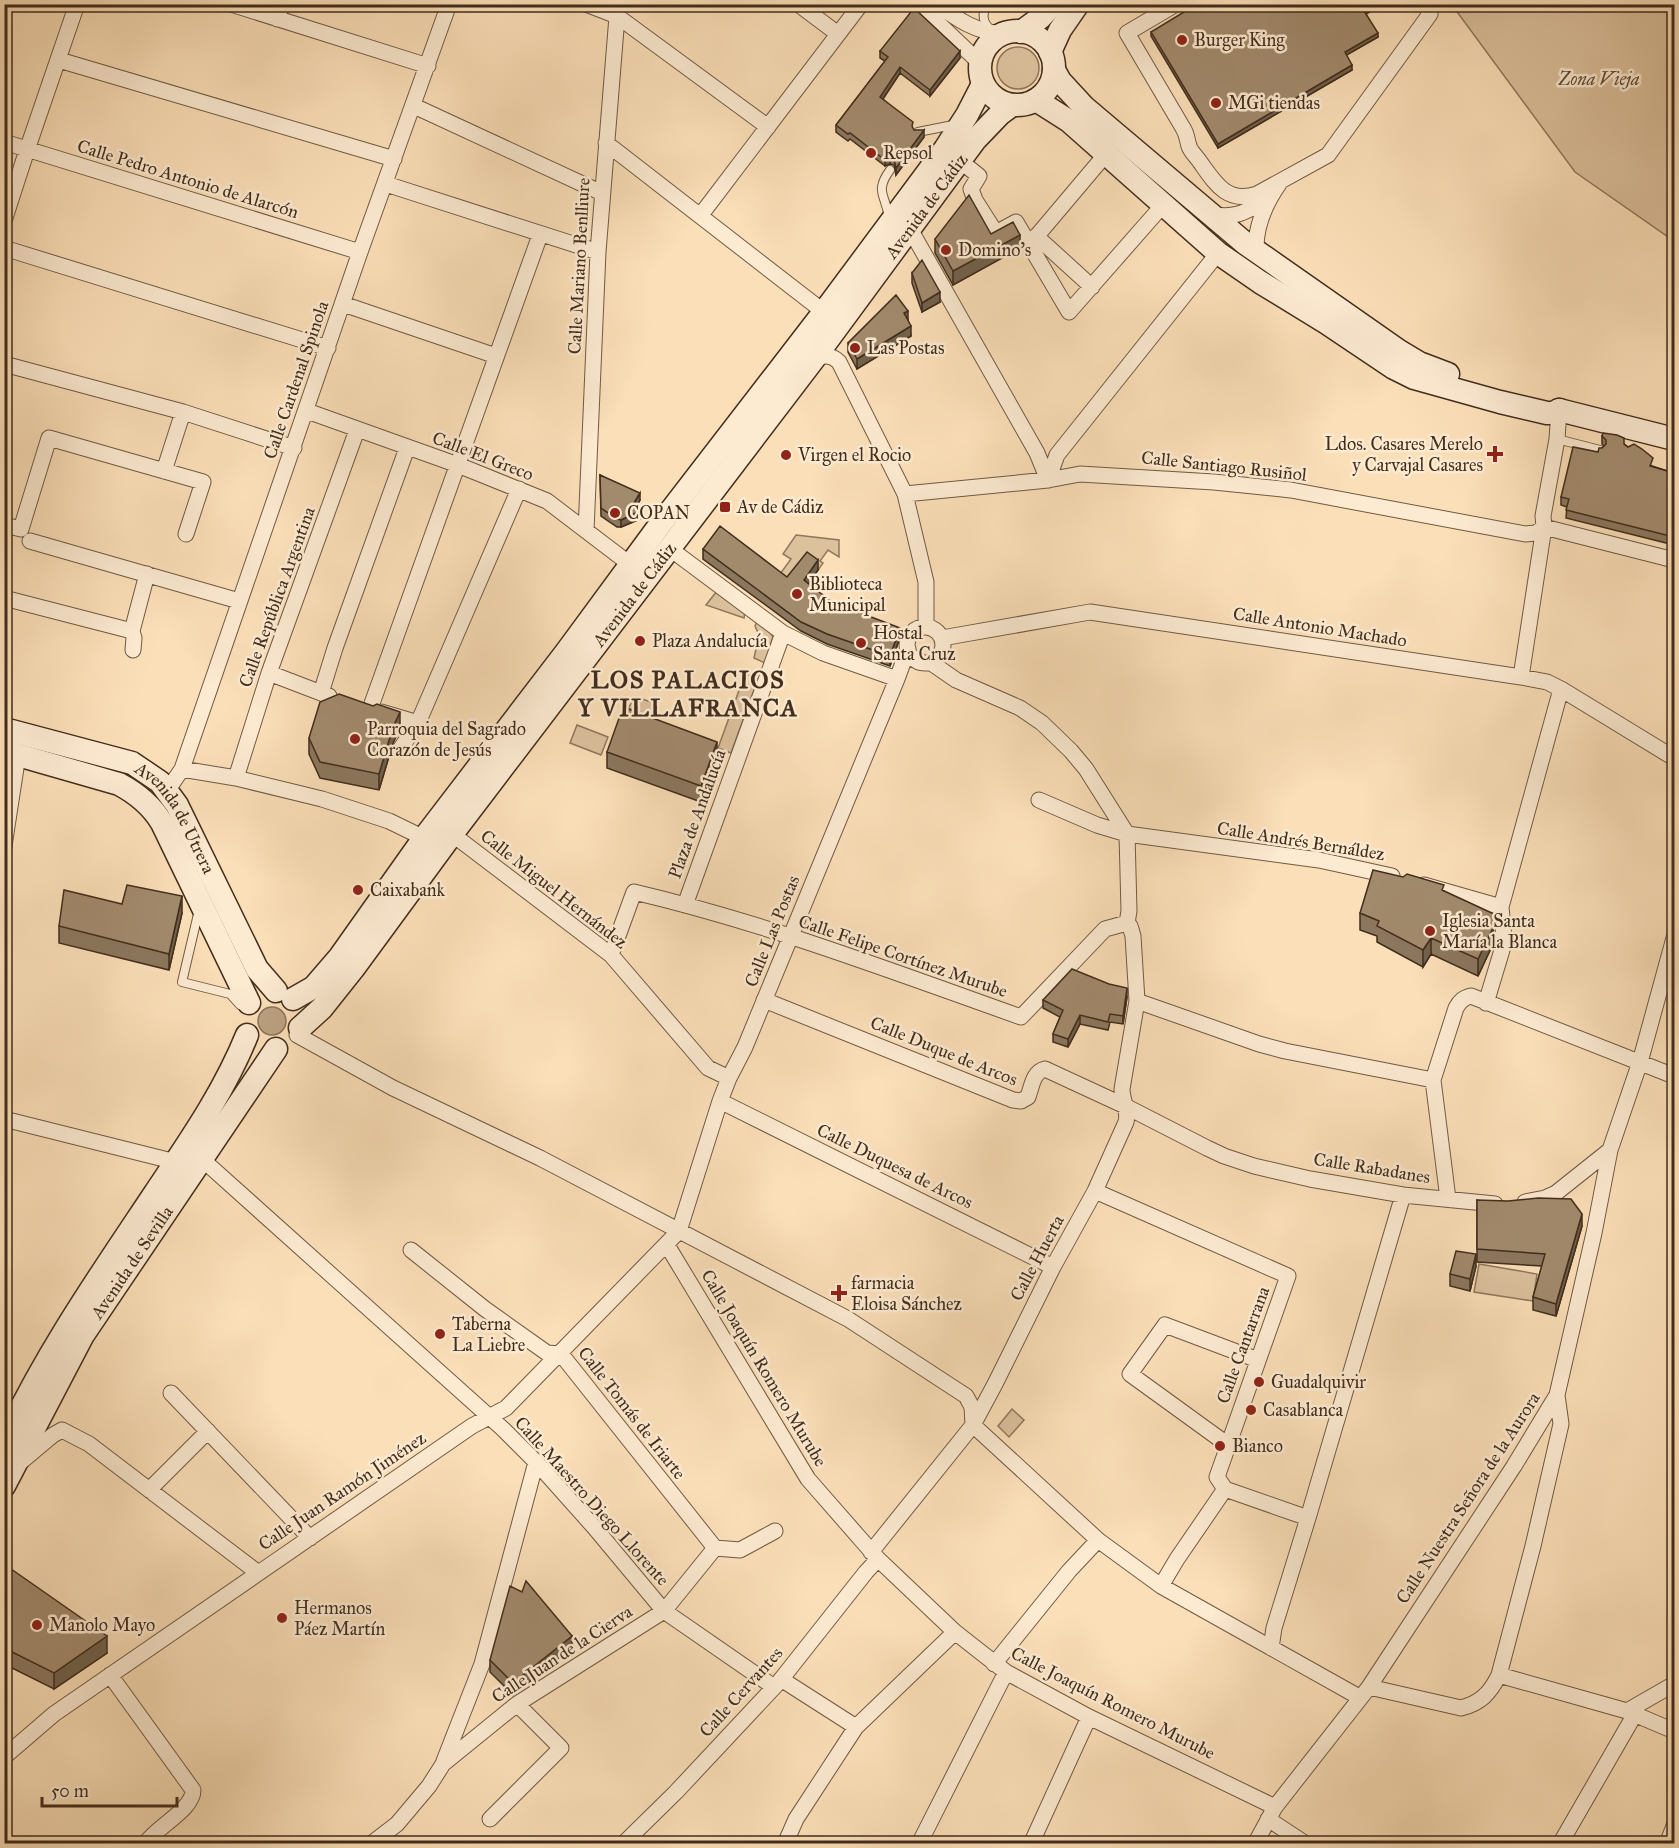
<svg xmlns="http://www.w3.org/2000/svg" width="1679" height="1848" font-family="'IM FELL Great Primer',serif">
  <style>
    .green { fill: #dcc19d; stroke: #8f775c; stroke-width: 1.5 }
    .water { fill: #bca283; stroke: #8b735a; stroke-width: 1.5 }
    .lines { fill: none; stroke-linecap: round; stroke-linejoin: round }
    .lane-casing { stroke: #705a43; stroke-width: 10 }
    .street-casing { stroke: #705a43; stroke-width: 17 }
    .secondary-casing { stroke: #422d1c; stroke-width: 25 }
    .lane { stroke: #fcead1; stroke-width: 8 }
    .street { stroke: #fcead1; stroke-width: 15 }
    .secondary { stroke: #fcead1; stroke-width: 22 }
    .wall { fill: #8b775e; stroke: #422d1c; stroke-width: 1.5 }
    .shaded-wall { fill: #71614c; stroke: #422d1c; stroke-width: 1.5 }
    .building { fill: #a28a6d; stroke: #422d1c; stroke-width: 1.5 }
    .poi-dot { fill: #8f2418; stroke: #fcead1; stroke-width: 2 }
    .labels { text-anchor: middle; stroke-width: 5; stroke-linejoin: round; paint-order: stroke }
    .poi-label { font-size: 18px; fill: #422d1c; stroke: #fcead1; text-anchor: start }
    .park-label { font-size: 18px; font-style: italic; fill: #614b36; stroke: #fcead1 }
    .street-label { font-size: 18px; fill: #422d1c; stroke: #fcead1 }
    .district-label { font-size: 24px; font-weight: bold; letter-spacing: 1.5px; fill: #422d1c; stroke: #fcead1 }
  </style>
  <rect width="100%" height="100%" fill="#fbdfb8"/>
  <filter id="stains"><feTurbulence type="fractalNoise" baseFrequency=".00333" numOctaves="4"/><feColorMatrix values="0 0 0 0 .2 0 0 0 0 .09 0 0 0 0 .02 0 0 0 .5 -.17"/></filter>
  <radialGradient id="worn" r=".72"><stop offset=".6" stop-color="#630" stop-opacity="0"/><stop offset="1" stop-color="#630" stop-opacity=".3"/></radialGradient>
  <!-- green -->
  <path class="green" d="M1452 5H1674V241L1575 172Z
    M997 68a21 21 0 1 1 42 0a21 21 0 1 1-42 0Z
    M796 535 839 540V557L828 550 820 561 823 563 818 570 791 582 780 574 791 559 783 554Z
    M717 591 745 611 744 618 706 605Z
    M758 620 770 632 773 637 765 663 754 658 759 635 755 626Z
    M745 674 758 679 731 753 718 748Z
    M636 697 654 703 650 716 628 708Z
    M577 725 608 737 601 755 570 743Z
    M1479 1264 1537 1274 1533 1301 1474 1292Z
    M1012 1409 1024 1420 1009 1437 998 1426Z"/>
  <!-- water -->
  <path class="water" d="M258 1021a14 14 0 1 1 28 0a14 14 0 1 1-28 0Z"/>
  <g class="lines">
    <!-- lane casing -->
    <g class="lane-casing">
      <path id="lane" d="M987 4C981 15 983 23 991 30
        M946 11 974 4
        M918 132 953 125
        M889 218C886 195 874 192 890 170
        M1557 439 1600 450
        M199 910 182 982 230 994 240 1005"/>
    </g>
    <!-- street casing -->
    <g class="street-casing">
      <path id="street" d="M231 4 428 66
        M586 4 617 16 768 127
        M798 4 838 34
        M918 4 980 63
        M937 4C958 20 976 32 1003 34
        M1176 4 1127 33 1183 128C1187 134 1187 140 1189 146 1190 151 1197 157 1200 162 1215 183 1227 204 1257 194L1328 155 1430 14 1424 4
        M277 19 282 4
        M59 60 394 159
        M414 106 602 193
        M4 142 360 252
        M606 143 824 312
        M969 168 979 176 971 189 975 200 996 233 1016 222 1069 312 1163 205
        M386 184 598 252
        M1212 214C1236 220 1248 210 1268 199
        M700 216 861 4
        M4 221 27 150 77 4
        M910 229 1037 453 1048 480
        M1036 236 1092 287
        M1030 244 1106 154
        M4 248 328 348
        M1256 252C1255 227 1265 204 1279 184
        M343 304 496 356
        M813 360C823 355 831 354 839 362L905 494 926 582V627
        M4 364 183 412 294 448
        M307 411 458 465 547 501 631 565
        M164 471 183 412
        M1048 480 1057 455 1218 253
        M905 494 1048 480 1080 474 1214 482 1291 490 1525 534 1536 533 1544 527 1674 560
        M4 525 21 529 49 438 203 482 186 534
        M586 531 598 252 618 4
        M30 541 239 601
        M669 548 783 633 823 653 897 679
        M4 598 132 631 147 574
        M907 645a18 18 0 1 1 36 0a18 18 0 1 1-36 0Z
        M132 631 134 638 133 650
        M942 638 1090 612 1521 677 1547 682 1561 689 1674 758
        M930 662 956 680 1020 708 1042 723 1071 751 1086 769 1127 834
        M269 673 329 696
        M1521 677 1544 527 1543 516 1557 439 1559 410
        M321 693 335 648 407 448
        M370 709 540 235
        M381 712 418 723
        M401 748 418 723 519 489
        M182 769 360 252 449 4
        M236 778 269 673 357 430
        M167 791 182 769 236 778 322 799 389 821 424 838 452 834 611 955 708 1068 729 1078
        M1039 800 1097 825 1127 834 1319 860 1392 876
        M4 846 18 755
        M1424 885 1501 907
        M685 905 783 633
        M611 955 634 892C766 923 894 972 1021 1017L1105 929 1127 923
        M764 1000 1013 1100 1021 1101 1028 1097C1032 1086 1033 1072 1045 1069L1125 1106 1207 1148 1224 1156 1254 1166 1310 1179 1403 1195 1495 1204
        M1137 1001 1259 1044 1285 1051 1433 1080
        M1486 1003 1502 950 1504 937 1501 907 1561 689
        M297 1035 393 1088 540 1158 848 1319 966 1396 972 1407 973 1425
        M720 1101 1053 1267
        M4 1119 176 1162
        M203 1160 503 1429 536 1462 594 1527 664 1611 774 1687
        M1095 1191 1288 1276 1217 1477 1225 1489
        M1448 1199 1433 1080 1456 1008C1460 1001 1463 998 1471 996L1674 1076
        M1525 1202 1545 1198 1556 1193 1610 1150
        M667 1245 808 1479 878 1559 955 1632 1006 1672 1089 1717 1275 1807
        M171 1393 310 1538
        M973 1425 1098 1540 1161 1586 1359 1697
        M1228 1445 1130 1374 1165 1325 1258 1360
        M22 1461 53 1435 62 1430 89 1444 257 1572
        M149 1490 208 1431
        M715 1548 740 1550 775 1531
        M871 1552 973 1425 995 1384 1053 1267 1095 1191 1126 1122C1129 1111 1122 1100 1122 1089L1137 1001 1133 936 1130 926 1127 923 1129 911 1127 834
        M1161 1586 1177 1559 1225 1489 1308 1518
        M1271 1648 1274 1628 1308 1518 1403 1195
        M994 1664 1069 1571 1098 1540
        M110 1675 193 1790C193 1810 157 1826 145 1844
        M1499 1675 1533 1546 1561 1424 1557 1395
        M781 1679 856 1727
        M1369 1687 1461 1708C1481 1703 1490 1693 1499 1675L1627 1711 1674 1731
        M1627 1711 1674 1684
        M4 1757 54 1714 472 1426 506 1408 679 1231 720 1101 729 1078 745 1047 897 679 908 649
        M444 1761 482 1664 536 1462
        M490 1819 561 1748 517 1704
        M1268 1819 1306 1844
        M371 1844 397 1824 429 1786 443 1764 517 1704 664 1611 715 1548 561 1354 547 1353 485 1309 411 1250
        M623 1844 676 1792 779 1682 866 1572 878 1559
        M785 1844 796 1819 856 1727 955 1632
        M919 1844 1006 1672
        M1031 1844 1089 1717
        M1255 1844 1275 1807 1369 1687 1514 1466 1557 1395 1594 1233 1610 1150 1640 1062 1674 938
        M1560 1844 1635 1714
        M1667 1844 1674 1826"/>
    </g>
    <!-- secondary casing -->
    <g class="secondary-casing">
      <g id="secondary">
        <circle cx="1017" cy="68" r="37"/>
        <path d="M1021 32 1040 18 1053 4"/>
        <path d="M1050 52 1060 30 1078 4"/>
        <path d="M1054 70 1060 81 1084 107 1246 244 1399 351 1419 363 1448 374"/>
        <path d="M1036 100 1069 121 1218 253 1260 282 1327 323 1394 368 1414 378 1500 402 1547 413H1554L1559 410"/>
        <path d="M1559 410 1674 439"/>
        <path id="s1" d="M4 729 132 763 160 782 177 805 257 969 276 991"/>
        <path d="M4 751 119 784C136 793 152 806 162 823L249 1003"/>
        <path d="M293 999 314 987 339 958 424 838 567 651 659 526 824 312 945 149 967 115 983 84"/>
        <path id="s2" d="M300 1028 322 1008 353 969 452 834 813 360 975 140 1000 114 1012 105"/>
        <path d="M4 1443C45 1354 101 1274 155 1193 189 1142 224 1092 247 1035"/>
        <path id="s3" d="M4 1486 83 1335 276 1049"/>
      </g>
    </g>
    <!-- lane -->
    <use href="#lane" class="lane"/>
    <!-- street -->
    <use href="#street" class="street"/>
    <!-- secondary -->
    <use href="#secondary" class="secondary"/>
  </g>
  <!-- wall -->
  <path class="wall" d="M1383 4 1366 14 1378 37 1346 55 1352 70 1218 148 1151 36V32Z
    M880 51 960 58 930 96 900 73 883 99 914 130 924 137 896 175 894 165 890 164 885 166 850 139 848 141 836 132V125L885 61 880 58Z
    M991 234 1020 248 953 285 935 253V239Z
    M912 273 940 302 922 312 912 283Z
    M908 320 911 336 857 369 848 352V343Z
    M1602 436 1624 444 1652 466 1674 473V545L1566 518 1567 507 1561 505V497L1598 452 1604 446 1602 444Z
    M600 475 640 500 635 508 640 519 621 527H617L601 516Z
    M703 549 787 577 818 570 808 584 832 602 900 637 890 666 827 644 801 631 703 559Z
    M400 728 393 743 379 790 320 778 309 754V738Z
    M607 752 717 758 701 802 607 768Z
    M1444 891 1493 944 1478 976 1431 954 1423 967 1377 942V936L1360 930V913Z
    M122 904 182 913 169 970 59 943V926Z
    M1127 997 1123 1024 1110 1022 1108 1030 1080 1024 1068 1047 1053 1042V1034L1060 1017 1043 1008V1000Z
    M1477 1200 1582 1226 1556 1316 1533 1310V1297L1542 1266 1477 1262Z
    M1476 1266 1470 1291 1450 1286V1274Z
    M4 1564 107 1653 54 1689 4 1664Z
    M572 1647 513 1695 490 1672V1660Z"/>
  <!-- shaded-wall -->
  <path class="shaded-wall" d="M1376 4H1383L1364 15V11Z
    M1378 33V37L1345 56V52Z
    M960 51V58L930 96V90Z
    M1352 65V70L1218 148V144Z
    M900 67V73L880 103V97Z
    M924 130V137L896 175V168Z
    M890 158V164L885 166V160Z
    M1020 235V248L953 285V271Z
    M940 292V302L922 312V303Z
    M908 311V321L904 313Z
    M911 326V336L857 369V359Z
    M640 493V500L632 513V506Z
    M640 511V519L621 527V520Z
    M818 560V570L804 590V580Z
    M900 628V637L890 666V656Z
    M400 712V728L393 743 379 790V774L393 727Z
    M717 742V758L701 802V786Z
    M182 896V913L169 970V954Z
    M1494 914 1493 944 1478 976V959Z
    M1431 938V954L1423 967V950Z
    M1127 988V997L1123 1024V1016Z
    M1080 1015V1024L1068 1047V1039Z
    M1582 1214V1226L1556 1316V1304Z
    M1476 1254V1266L1470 1291V1279Z
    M107 1636V1653L54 1689V1673Z
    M572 1636V1647L513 1695V1683Z"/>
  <!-- building -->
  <path class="building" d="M1197 4H1376L1364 11 1378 33 1345 52 1352 65 1218 144 1151 32Z
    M914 8 960 51 930 90 900 67 880 97 913 122 912 126 914 130H924L896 168 894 159 890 158 885 160 850 133 848 134 836 125 888 57 880 51Z
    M969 195 991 234 1013 222 1020 235 953 271 935 239Z
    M922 260 940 292 922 303 912 273Z
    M896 295 908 311 904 313 911 326 857 359 848 343Z
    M1603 433 1617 435 1624 438V444L1628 447 1634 444 1642 449 1653 458 1650 466 1674 473V537L1566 510 1569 499 1561 497 1573 447 1598 452 1599 448H1602L1606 444V440L1602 436Z
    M600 475 640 493 632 506 640 511 621 520 617 519 601 508Z
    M720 526 787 577 807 552 818 560 804 580 832 602 900 628 890 656 827 634 801 622 703 549Z
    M339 694 373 706 377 704 400 712 393 727 379 774 320 762 309 738 320 702Z
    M623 707 717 742 701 786 607 752Z
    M1373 870 1403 877 1407 874 1444 885 1442 890 1494 914 1493 928 1478 959 1431 938 1423 950 1377 926 1379 921 1360 913Z
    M127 885 182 896 169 954 59 926 64 890 122 904Z
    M1072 969 1109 984 1127 988 1123 1016 1110 1014 1108 1022 1080 1015 1068 1039 1053 1034 1063 1010 1043 1000Z
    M1538 1198 1571 1199 1582 1214 1556 1304 1533 1297 1545 1254 1477 1249V1200L1508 1201Z
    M1456 1251 1476 1254 1470 1279 1450 1274Z
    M4 1564 107 1636 54 1673 4 1648Z
    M526 1581 572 1636 513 1683 490 1660 510 1586 522 1592Z"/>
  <!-- markers -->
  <g class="poi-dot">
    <circle cx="1182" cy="40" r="6"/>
    <circle cx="1216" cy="103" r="6"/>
    <circle cx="871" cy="153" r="6"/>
    <circle cx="946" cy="250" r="6"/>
    <circle cx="855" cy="348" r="6"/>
    <path d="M1492 445h6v6h6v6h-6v6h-6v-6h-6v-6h6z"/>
    <circle cx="786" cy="455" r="6"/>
    <rect x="719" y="501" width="12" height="12" rx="3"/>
    <circle cx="615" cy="513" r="6"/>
    <circle cx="797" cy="594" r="6"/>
    <circle cx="640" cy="641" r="6"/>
    <circle cx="861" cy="643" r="6"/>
    <circle cx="355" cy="739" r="6"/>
    <circle cx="358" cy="890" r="6"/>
    <circle cx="1430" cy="931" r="6"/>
    <path d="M836 1284h6v6h6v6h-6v6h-6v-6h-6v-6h6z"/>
    <circle cx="440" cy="1334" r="6"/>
    <circle cx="1259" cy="1382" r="6"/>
    <circle cx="1251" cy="1410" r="6"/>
    <circle cx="1220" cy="1446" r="6"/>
    <circle cx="282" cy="1618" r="6"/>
    <circle cx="37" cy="1625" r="6"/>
  </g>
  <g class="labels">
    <!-- poi labels -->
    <g class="poi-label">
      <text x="1194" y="46">Burger King</text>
      <text x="1228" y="109">MGi tiendas</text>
      <text x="883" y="159">Repsol</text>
      <text x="958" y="256">Domino's</text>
      <text x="867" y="354">Las Postas</text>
      <text x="1483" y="450" text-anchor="end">Ldos. Casares Merelo<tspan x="1483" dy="21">y Carvajal Casares</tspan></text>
      <text x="798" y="461">Virgen el Rocio</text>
      <text x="737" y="513">Av de Cádiz</text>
      <text x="627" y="519">COPAN</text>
      <text x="809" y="590">Biblioteca<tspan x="809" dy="21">Municipal</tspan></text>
      <text x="873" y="639">Hostal<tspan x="873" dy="21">Santa Cruz</tspan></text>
      <text x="652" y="647">Plaza Andalucía</text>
      <text x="367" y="735">Parroquia del Sagrado<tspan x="367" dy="21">Corazón de Jesús</tspan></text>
      <text x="370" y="896">Caixabank</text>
      <text x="1442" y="927">Iglesia Santa<tspan x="1442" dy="21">María la Blanca</tspan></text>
      <text x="851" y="1289">farmacia<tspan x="851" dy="21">Eloisa Sánchez</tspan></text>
      <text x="452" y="1330">Taberna<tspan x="452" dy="21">La Liebre</tspan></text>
      <text x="1271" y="1388">Guadalquivir</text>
      <text x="1263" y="1416">Casablanca</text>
      <text x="1232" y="1452">Bianco</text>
      <text x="294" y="1614">Hermanos<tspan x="294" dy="21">Páez Martín</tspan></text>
      <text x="49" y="1631">Manolo Mayo</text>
    </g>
    <!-- park labels -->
    <g class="park-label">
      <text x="1599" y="85">Zona Vieja</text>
    </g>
    <!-- street labels -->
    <g class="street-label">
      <text transform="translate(188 179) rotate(17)" y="6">Calle Pedro Antonio de Alarcón</text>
      <text dy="6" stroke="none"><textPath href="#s2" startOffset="1034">Avenida de Cádiz</textPath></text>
      <text transform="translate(579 266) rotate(-87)" y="6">Calle Mariano Benlliure</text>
      <text transform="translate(296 380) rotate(-71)" y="6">Calle Cardenal Spinola</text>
      <text transform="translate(483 456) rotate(21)" y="6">Calle El Greco</text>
      <text transform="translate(1224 466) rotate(6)" y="6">Calle Santiago Rusiñol</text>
      <text dy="6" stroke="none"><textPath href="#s2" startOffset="548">Avenida de Cádiz</textPath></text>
      <text transform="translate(277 597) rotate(-70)" y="6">Calle República Argentina</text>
      <text transform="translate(1320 627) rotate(9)" y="6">Calle Antonio Machado</text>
      <text transform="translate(697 814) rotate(-70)" y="6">Plaza de Andalucía</text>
      <text dy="6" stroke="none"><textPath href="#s1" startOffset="204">Avenida de Utrera</textPath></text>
      <text transform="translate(1301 841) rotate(9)" y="6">Calle Andrés Bernáldez</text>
      <text transform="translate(554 889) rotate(38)" y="6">Calle Miguel Hernández</text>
      <text transform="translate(772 931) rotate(-68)" y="6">Calle Las Postas</text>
      <text transform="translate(903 956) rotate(19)" y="6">Calle Felipe Cortínez Murube</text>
      <text transform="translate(944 1051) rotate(22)" y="6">Calle Duque de Arcos</text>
      <text transform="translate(895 1166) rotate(26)" y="6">Calle Duquesa de Arcos</text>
      <text transform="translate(1372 1168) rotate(9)" y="6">Calle Rabadanes</text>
      <text transform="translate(1037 1258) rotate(-62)" y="6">Calle Huerta</text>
      <text dy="6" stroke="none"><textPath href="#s3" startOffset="258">Avenida de Sevilla</textPath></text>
      <text transform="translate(1243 1345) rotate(-70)" y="6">Calle Cantarrana</text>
      <text transform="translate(764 1368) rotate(59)" y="6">Calle Joaquín Romero Murube</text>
      <text transform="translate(632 1413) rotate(52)" y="6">Calle Tomás de Iriarte</text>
      <text transform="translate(342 1491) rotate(-34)" y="6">Calle Juan Ramón Jiménez</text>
      <text transform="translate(1468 1498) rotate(-57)" y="6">Calle Nuestra Señora de la Aurora</text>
      <text transform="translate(592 1501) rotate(48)" y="6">Calle Maestro Diego Llorente</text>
      <text transform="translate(562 1654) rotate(-33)" y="6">Calle Juan de la Cierva</text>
      <text transform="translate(741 1692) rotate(-48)" y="6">Calle Cervantes</text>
      <text transform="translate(1113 1703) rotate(27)" y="6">Calle Joaquín Romero Murube</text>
    </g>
    <!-- district labels -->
    <g class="district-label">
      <text x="688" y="688">LOS PALACIOS<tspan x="688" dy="28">Y VILLAFRANCA</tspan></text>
    </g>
  </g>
  <!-- margin -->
  <rect width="1679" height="1848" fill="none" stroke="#fbdfb8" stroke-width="24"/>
  <rect x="6" y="6" width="1667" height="1836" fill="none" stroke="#422d1c" stroke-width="3"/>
  <rect x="12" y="12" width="1655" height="1824" fill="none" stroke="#422d1c" stroke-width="1.5"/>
  <!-- scale -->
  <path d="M42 1797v9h135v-9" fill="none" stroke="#422d1c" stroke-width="3"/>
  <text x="51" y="1797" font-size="18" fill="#422d1c" stroke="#fcead1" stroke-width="4.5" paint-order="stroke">50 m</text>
  <rect width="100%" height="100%" filter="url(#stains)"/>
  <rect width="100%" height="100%" fill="url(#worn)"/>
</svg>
